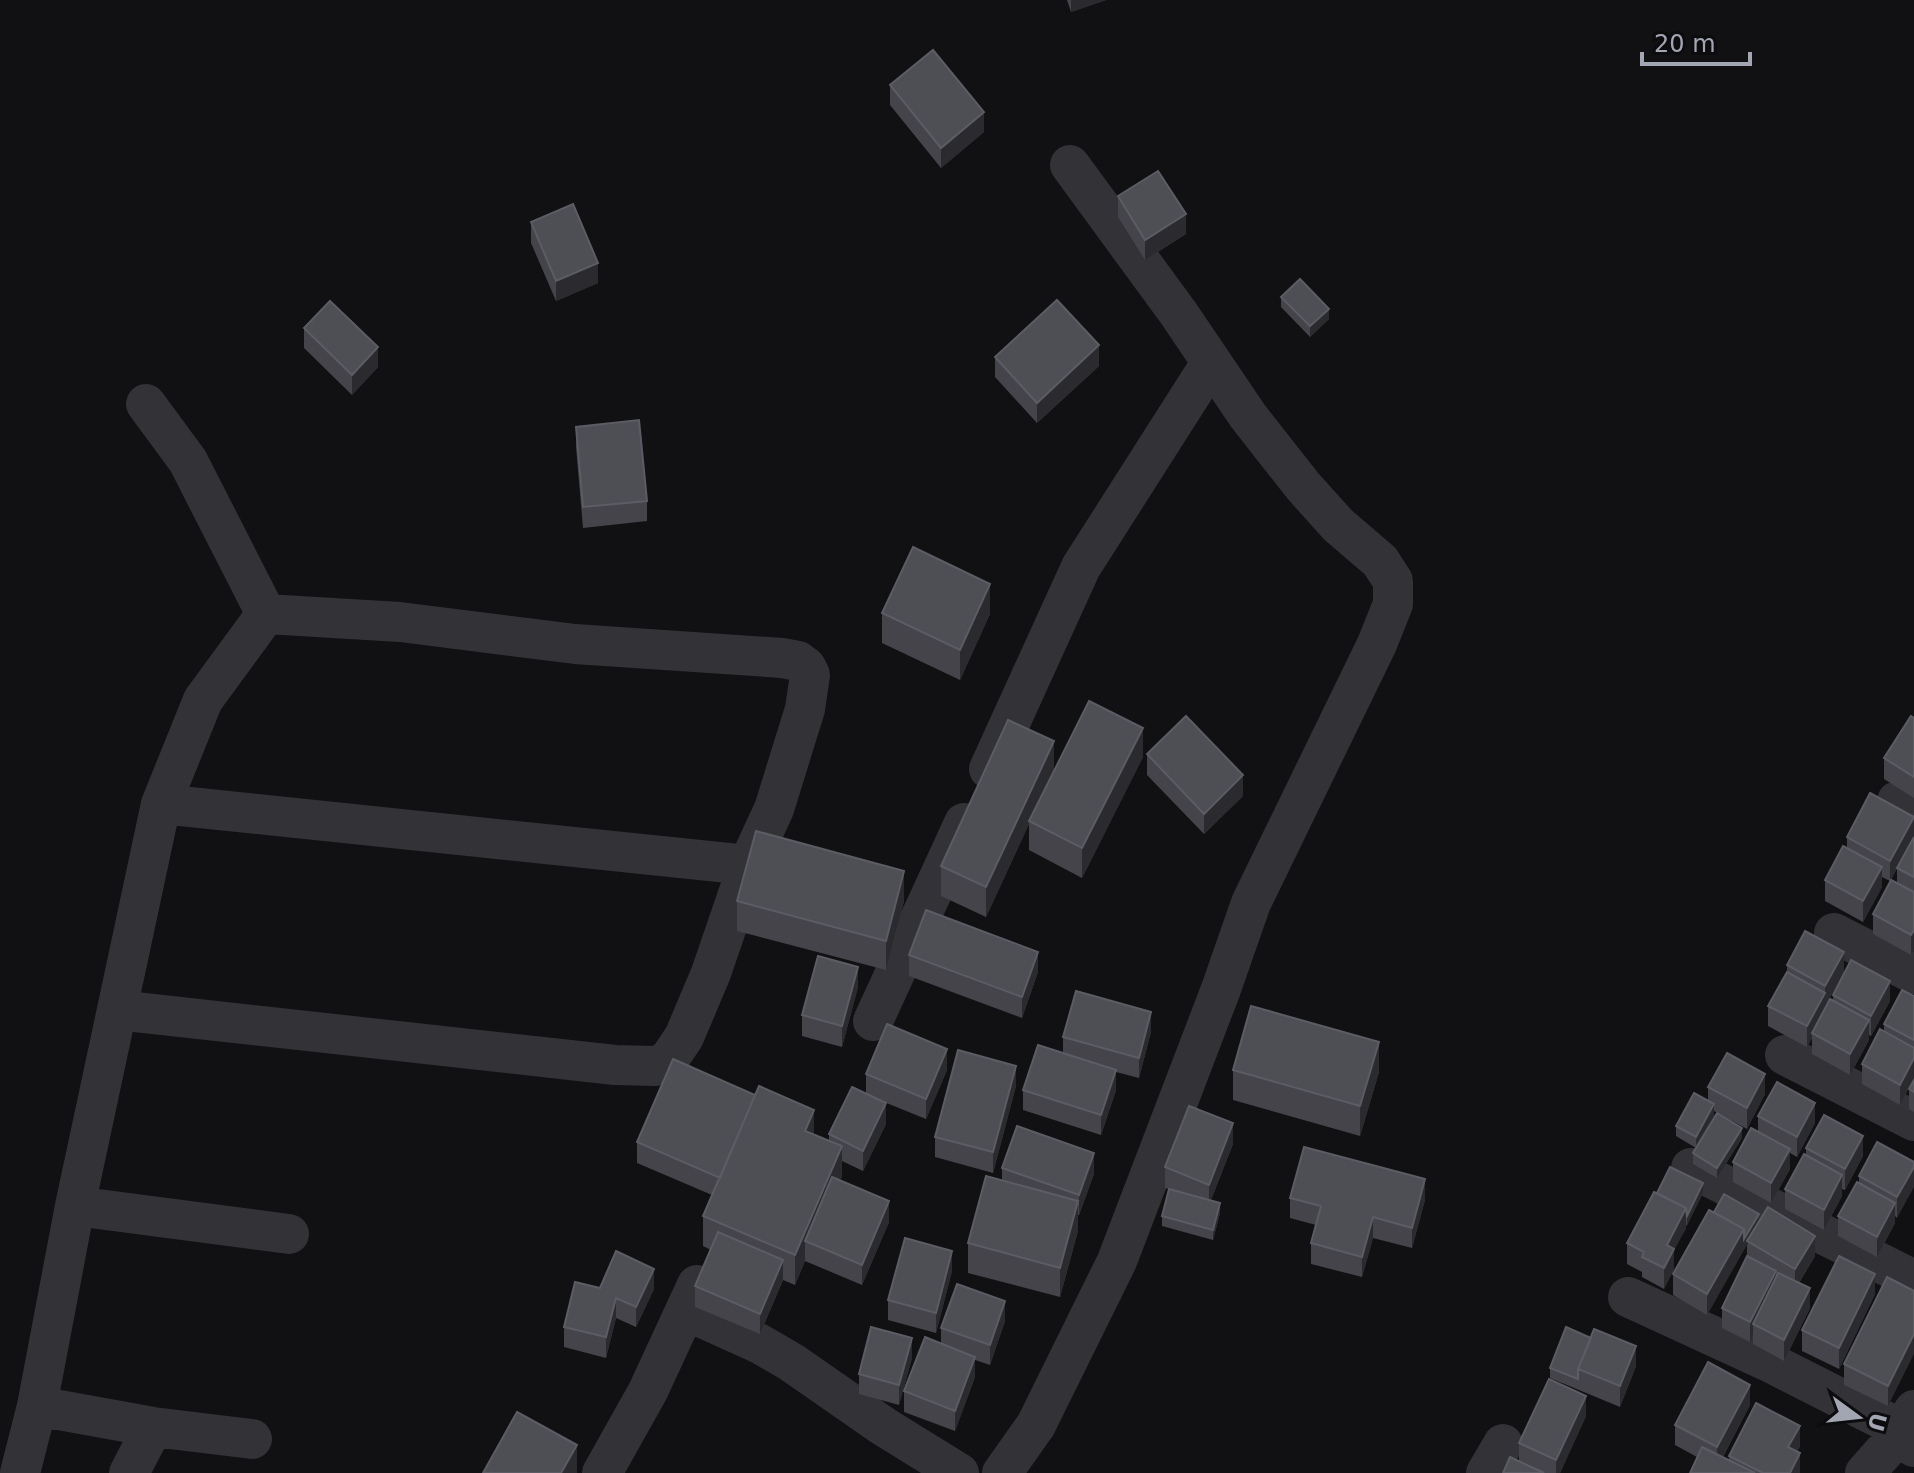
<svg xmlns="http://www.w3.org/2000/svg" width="1914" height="1473" font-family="'DejaVu Sans',sans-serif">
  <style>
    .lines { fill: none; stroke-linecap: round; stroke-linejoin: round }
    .street { stroke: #323237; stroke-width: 40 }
    .wall { fill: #44444a; fill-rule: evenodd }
    .shaded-wall { fill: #2b2b2f }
    .building { fill: #4e4f55; stroke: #5b5c64; stroke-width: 2 }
  </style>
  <rect width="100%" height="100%" fill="#111012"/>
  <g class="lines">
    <!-- street -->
    <path class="street" d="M146 404 188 461 266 614
      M989 769 1081 567 1211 363
      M1897 801 1914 810
      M161 804 748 865
      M1834 933 1914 974
      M873 1021 964 823
      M1785 1055 1914 1121
      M1691 1168 1914 1280
      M75 1206 289 1234
      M1628 1297 1767 1361 1903 1430 1914 1447
      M687 1311 760 1344 791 1362 883 1426 959 1473
      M37 1406 153 1427 252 1439
      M20 1473 37 1406 75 1206 161 804 203 700 266 614 400 622 575 644 782 658 798 661 806 667 810 675 805 709 774 809 748 865 711 973 684 1037 667 1062 655 1066 615 1065 117 1010
      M129 1473 153 1427
      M602 1473 648 1391 697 1285
      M1002 1473 1036 1425 1117 1261 1221 989 1251 903 1377 644 1393 604V581L1380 561 1338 525 1303 486 1248 416 1179 314 1070 165
      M1486 1473 1503 1444
      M1865 1473 1903 1430 1914 1410"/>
  </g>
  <!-- wall -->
  <path class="wall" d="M1067 0H1106L1071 12Z
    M890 85 984 132 941 168 890 105Z
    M1118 196 1186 234 1145 260 1118 217Z
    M531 222 598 283 556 301 531 243Z
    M1281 297 1329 319 1310 337 1281 307Z
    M304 328 378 367 352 395 304 348Z
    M995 357 1099 366 1037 423 995 377Z
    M576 427 647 501V521L583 528 576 447Z
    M882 613 990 614 960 680 882 643Z
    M1914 718V798L1884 779V758Z
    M1147 754 1243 796 1204 834 1147 775Z
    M1143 757 1082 878 1029 850V824L986 917 941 896V866L1054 771Z
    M1914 817V950L1911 955 1873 934V914L1890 881 1882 877V887L1863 922 1825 901V880L1847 847V837ZM1897 868V883L1891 880Z
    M737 901H904L886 970 737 931Z
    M909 955 1038 972 1022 1018 909 976Z
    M1787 965 1844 973 1825 1006V1008L1833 1001V995L1890 1001 1871 1036 1869 1035V1040L1850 1075 1812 1054V1038L1807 1047 1768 1026V1006L1787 972Z
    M858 987 842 1047 802 1036V1015Z
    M1914 996V1078L1900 1105 1862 1084V1064L1884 1031V1024Z
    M1151 1032 1139 1078 1116 1072V1090L1101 1135 1023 1110V1090L1063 1053V1037Z
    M947 1070 926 1119 879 1100 886 1124 863 1171 842 1161V1176L840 1180 889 1222 862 1285 805 1261 795 1285 783 1280 760 1334 695 1307V1286L711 1250 703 1246V1216L712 1195 637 1163V1142L814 1134 829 1141V1134L866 1093V1074Z
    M1233 1070 1379 1072 1360 1136 1233 1100Z
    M1914 1080V1112L1909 1109V1089Z
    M1016 1086 993 1173 935 1157V1137Z
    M1708 1087 1765 1094 1747 1129 1714 1111V1115L1696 1148 1676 1136V1126L1708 1101Z
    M1758 1116 1815 1123 1797 1157 1790 1153V1169L1771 1203 1733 1182V1162L1758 1131Z
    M1742 1138 1717 1178 1693 1164V1153Z
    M1233 1144 1211 1200 1220 1213 1213 1240 1162 1226V1216L1169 1189 1165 1188V1167Z
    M1806 1148 1863 1156 1845 1190 1842 1189V1196L1824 1230 1785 1209V1189L1806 1155Z
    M1914 1162 1897 1218 1895 1216V1223L1877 1257 1838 1236V1216L1859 1183V1176Z
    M1002 1168 1094 1174 1079 1215H1078V1231L1060 1297 968 1273V1243L1002 1181Z
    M1703 1193 1674 1250V1269L1664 1289 1642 1277V1272L1627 1264V1243Z
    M1290 1198 1425 1200 1412 1248 1373 1238 1362 1277 1311 1264V1243L1316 1225 1290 1218Z
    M1714 1212 1759 1223 1815 1256 1799 1283 1810 1308 1784 1361 1753 1344V1337L1750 1342 1722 1328V1308L1747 1256V1243L1707 1315 1673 1295V1274Z
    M952 1271 936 1333 888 1320V1300Z
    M600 1288 654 1289 636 1327 616 1318 606 1358 564 1347V1327Z
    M1914 1291 1888 1406 1844 1385V1364Z
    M1875 1294 1839 1369 1802 1351V1330Z
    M1005 1321 990 1365 975 1360V1377L955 1431 904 1412V1391L941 1344V1328Z
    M912 1358 899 1405 859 1394V1374Z
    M1636 1366 1620 1407 1550 1378V1368Z
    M1750 1405 1723 1457 1729 1460V1456L1800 1446 1797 1452 1800 1473H1690L1697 1457 1675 1445V1425Z
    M1586 1416 1560 1473H1503L1519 1461V1443Z"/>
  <!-- shaded-wall -->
  <path class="shaded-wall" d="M1071 0H1106L1071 12Z
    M984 112V132L941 168V148Z
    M1186 214V234L1145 260V240Z
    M598 263V283L556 301V281Z
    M1329 309V319L1310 337V326Z
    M1099 345V366L1037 423V403Z
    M378 347V367L352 395V375Z
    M990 584V614L960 680V650Z
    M1143 728V757L1082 878V848Z
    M1054 741V771L1029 821V824L986 917V887Z
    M1243 775V796L1204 834V814Z
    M1914 817V838L1890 881V861Z
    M1882 867V887L1863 922V901Z
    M904 871V901L886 970V941Z
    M1914 930V950L1911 955V935Z
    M1038 952V972L1022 1018V997Z
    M1844 952V973L1825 1006V1013L1812 1033V1038L1807 1047V1026L1825 993V986Z
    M858 967V987L842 1047V1026Z
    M1890 981V1001L1871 1036V1016Z
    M1151 1012V1032L1139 1078V1058Z
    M1869 1020V1040L1850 1075V1054Z
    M1379 1042V1072L1360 1136V1106Z
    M947 1049V1070L926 1119V1099Z
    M1914 1058V1078L1900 1105V1085Z
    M1016 1066V1086L993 1173V1152Z
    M1116 1070V1090L1101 1135V1115Z
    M1765 1074V1094L1747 1129V1108Z
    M886 1103V1124L863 1171V1151Z
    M1815 1103V1123L1797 1157V1137Z
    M1714 1104V1115L1696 1148V1137Z
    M814 1110V1140L805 1131Z
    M1233 1123V1144L1209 1205V1185Z
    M1742 1128V1138L1717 1178V1168Z
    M1863 1136V1156L1845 1190V1169Z
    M842 1146V1176L813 1244 805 1241V1261L795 1285V1255Z
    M1790 1149V1169L1771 1203V1183Z
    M1094 1153V1174L1079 1215V1195Z
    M1914 1167V1187L1897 1218V1197Z
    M1842 1175V1196L1824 1230V1210Z
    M1425 1179V1200L1412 1248V1228Z
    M1703 1183V1193L1687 1226V1216Z
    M889 1201V1222L862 1285V1265Z
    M1078 1201V1231L1060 1297V1268Z
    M1220 1203V1213L1213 1240V1230Z
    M1895 1203V1223L1877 1257V1237Z
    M1686 1208V1229L1674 1250V1269L1664 1289V1268L1667 1245Z
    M1759 1214V1224L1707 1315V1294L1744 1229Z
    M1373 1217V1238L1362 1277V1257Z
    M1815 1236V1256L1795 1289V1269Z
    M952 1251V1271L936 1333V1313Z
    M783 1260V1280L760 1334V1314Z
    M654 1269V1289L636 1327V1307Z
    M1776 1271V1291L1753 1324V1337L1750 1342V1322Z
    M1875 1274V1294L1839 1369V1348Z
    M1810 1288V1308L1784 1361V1340Z
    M616 1298V1318L606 1358V1337Z
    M1005 1301V1321L990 1365V1345Z
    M1914 1334V1354L1888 1406V1386Z
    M912 1338V1358L899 1405V1385Z
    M1636 1346V1366L1620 1407V1386Z
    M975 1357V1377L955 1431V1411Z
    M1750 1385V1405L1717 1468V1447Z
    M1586 1396V1416L1560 1473H1556V1460Z
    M1800 1426V1446L1788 1467V1447Z
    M577 1445V1473H561Z
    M1800 1453V1473H1790Z"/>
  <!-- building -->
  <path class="building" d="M933 50 984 112 941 148 890 85Z
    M1158 171 1186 214 1145 240 1118 196Z
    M573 204 598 263 556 281 531 222Z
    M1300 279 1329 309 1310 326 1281 297Z
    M1057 300 1099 345 1037 403 995 357Z
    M330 301 378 347 352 375 304 328Z
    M639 420 647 501 583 507 576 427Z
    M913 547 990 584 960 650 882 613Z
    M1089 701 1143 728 1082 848 1029 821Z
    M1186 716 1243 775 1204 814 1147 754Z
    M1911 716 1914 718V777L1884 758Z
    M1008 720 1054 741 986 887 941 866Z
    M1870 793 1914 817 1890 861 1847 837Z
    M756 831 904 871 886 941 737 901Z
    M1914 837V877L1897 868Z
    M1843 846 1882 867 1863 901 1825 880Z
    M1891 880 1914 892V930L1911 935 1873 914Z
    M926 910 1038 952 1022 997 909 955Z
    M1805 931 1844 952 1825 986 1787 965Z
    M818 956 858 967 842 1026 802 1015Z
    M1851 960 1890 981 1871 1016 1833 995Z
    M1787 972 1825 993 1807 1026 1768 1006Z
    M1902 990 1914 996V1040L1884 1024Z
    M1076 991 1151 1012 1139 1058 1063 1037Z
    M1830 999 1869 1020 1850 1054 1812 1033Z
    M1251 1006 1379 1042 1360 1106 1233 1070Z
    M887 1024 947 1049 926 1099 866 1074Z
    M1880 1029 1914 1048V1058L1900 1085 1862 1064Z
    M1038 1045 1116 1070 1101 1115 1023 1090Z
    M958 1050 1016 1066 993 1152 935 1137Z
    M1727 1053 1765 1074 1747 1108 1708 1087Z
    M673 1059 755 1095 720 1178 637 1142Z
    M1914 1080V1092L1909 1089Z
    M1777 1082 1815 1103 1797 1137 1758 1116Z
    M759 1086 814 1110 805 1131 842 1146 795 1255 703 1216Z
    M852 1087 886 1103 863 1151 829 1134Z
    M1694 1093 1714 1104 1696 1137 1676 1126Z
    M1189 1106 1233 1123 1209 1185 1165 1167Z
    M1717 1113 1742 1128 1717 1168 1693 1153Z
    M1824 1115 1863 1136 1845 1169 1806 1148Z
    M1017 1126 1094 1153 1079 1195 1002 1168Z
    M1751 1128 1790 1149 1771 1183 1733 1162Z
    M1877 1142 1914 1162V1167L1897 1197 1859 1176Z
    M1304 1147 1425 1179 1412 1228 1373 1217 1362 1257 1311 1243 1321 1206 1290 1198Z
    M1804 1154 1842 1175 1824 1210 1785 1189Z
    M1670 1167 1703 1183 1687 1216 1686 1208 1657 1193Z
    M986 1176 1078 1201 1060 1268 968 1243Z
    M832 1177 889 1201 862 1265 805 1241Z
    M1857 1182 1895 1203 1877 1237 1838 1216Z
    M1169 1189 1220 1203 1213 1230 1162 1216Z
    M1654 1192 1686 1208 1667 1245 1674 1249 1664 1268 1642 1257 1644 1252 1627 1243Z
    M1724 1194 1759 1214 1744 1239V1229L1714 1212Z
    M1768 1207 1815 1236 1795 1269 1747 1241Z
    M1709 1210 1744 1229 1707 1294 1673 1274Z
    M718 1232 783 1260 760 1314 695 1286Z
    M905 1238 952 1251 936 1313 888 1300Z
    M616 1251 654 1269 636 1307 616 1298 606 1337 564 1327 575 1282 600 1288Z
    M1747 1256 1776 1271 1750 1322 1722 1308Z
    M1839 1256 1875 1274 1839 1348 1802 1330Z
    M1778 1273 1810 1288 1784 1340 1753 1324Z
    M1887 1277 1914 1291V1334L1888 1386 1844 1364Z
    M957 1284 1005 1301 990 1345 941 1328Z
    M871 1327 912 1338 899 1385 859 1374Z
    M1566 1327 1591 1338 1578 1369V1379L1550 1368Z
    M1594 1329 1636 1346 1620 1386 1578 1369Z
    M925 1337 975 1357 955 1411 904 1391Z
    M1708 1362 1750 1385 1717 1447 1675 1425Z
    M1549 1379 1586 1396 1556 1460 1519 1443Z
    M1756 1403 1800 1426 1788 1447 1800 1453 1790 1473H1763L1729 1456Z
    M517 1412 577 1445 561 1473H483Z
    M1702 1447 1755 1473H1690Z
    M1510 1457 1544 1473H1503Z"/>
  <!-- north arrow -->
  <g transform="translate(1858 1417) rotate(105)" stroke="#0c0b0d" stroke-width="6" paint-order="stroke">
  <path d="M0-6L14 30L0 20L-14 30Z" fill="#a2a6b3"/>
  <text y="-12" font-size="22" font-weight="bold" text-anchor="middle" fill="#a2a6b3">U</text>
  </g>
  <!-- scale -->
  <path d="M1642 52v12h108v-12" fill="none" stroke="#a2a6b3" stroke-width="4"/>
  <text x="1654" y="52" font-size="24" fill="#a2a6b3" stroke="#0c0b0d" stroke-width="6" paint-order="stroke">20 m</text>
</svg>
